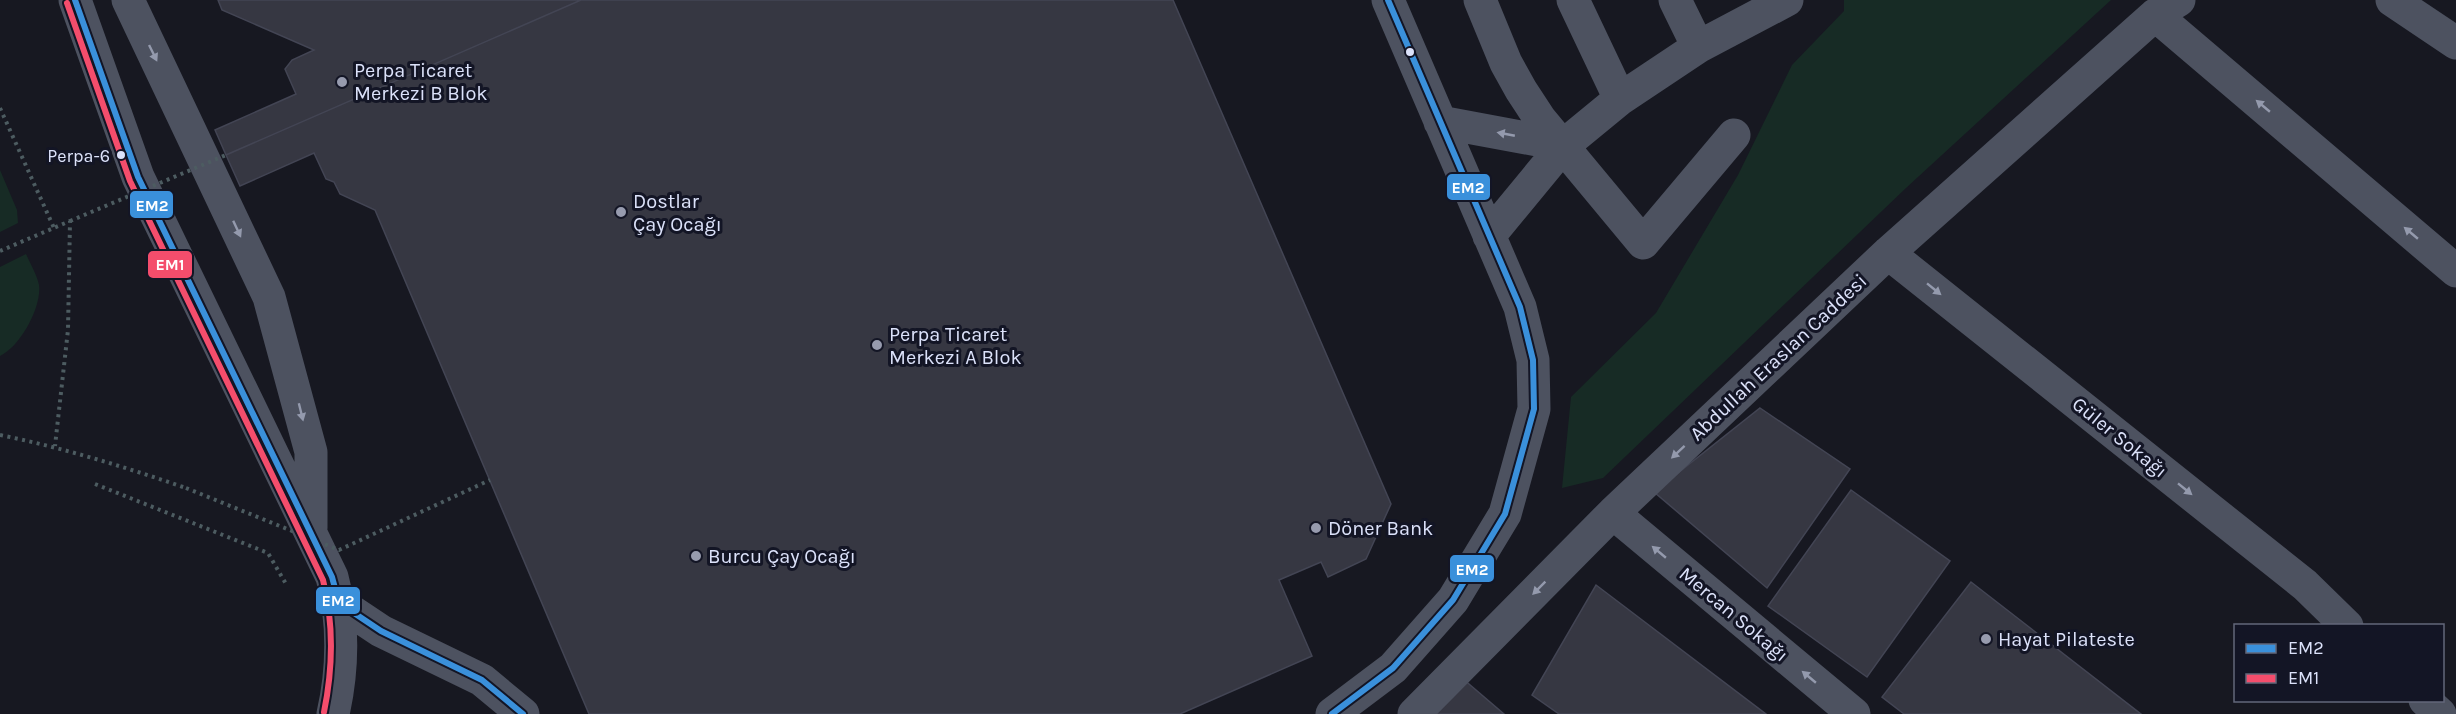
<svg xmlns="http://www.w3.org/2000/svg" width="2456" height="714" font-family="Karla,sans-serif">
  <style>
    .green { fill: #172b25 }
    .building { fill: #363742; stroke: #434554; stroke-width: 1.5 }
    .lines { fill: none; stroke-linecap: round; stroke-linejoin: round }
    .path { stroke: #4d5c61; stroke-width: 4; stroke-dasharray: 3 4.5; stroke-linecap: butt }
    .minor { stroke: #4d5260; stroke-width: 33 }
    .path-bridge { stroke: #4d5c61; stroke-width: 4; stroke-dasharray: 3 4.5; stroke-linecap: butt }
    .bus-1-casing { stroke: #131525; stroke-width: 10 }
    .bus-2-casing { stroke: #131525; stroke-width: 10 }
    .bus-1 { stroke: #3a90db; stroke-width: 6 }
    .bus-2 { stroke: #f44d6c; stroke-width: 6 }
    .oneway { fill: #949aad }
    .bus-dot { fill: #dce2fa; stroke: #131525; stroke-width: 2 }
    .poi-dot { fill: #979bae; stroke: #131525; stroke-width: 2 }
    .labels { text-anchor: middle; stroke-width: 6; stroke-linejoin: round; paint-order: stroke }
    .bus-label { font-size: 18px; fill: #dce2fa; stroke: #131525; text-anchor: end }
    .poi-label { font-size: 20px; fill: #dce2fa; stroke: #131525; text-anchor: start }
    .street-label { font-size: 20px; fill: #dce2fa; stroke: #131525 }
    .line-badge { stroke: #131525; stroke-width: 2 }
    .badge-label { font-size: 16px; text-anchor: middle; font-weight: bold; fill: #fff }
  </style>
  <rect width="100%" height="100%" fill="#171821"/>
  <!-- green -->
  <path class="green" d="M1844 0H2111L1906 188 1603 478 1562 488 1571 397 1656 313 1738 175 1792 65 1844 11Z
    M0 170 17 210 18 223 0 232Z
    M26 254C30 263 37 275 39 285 42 307 20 347 0 356V267Z"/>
  <!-- building -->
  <path class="building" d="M218 0H581L226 155 215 130 296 94 285 69 292 60 314 50 222 10Z
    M581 0H1173L1391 504 1366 559 1328 577 1321 562 1279 580 1312 656 1180 714H589L375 210 340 194 334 182 326 179 314 153 240 186 226 155Z
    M1760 408 1850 469 1767 588 1654 492Z
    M1851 490 1950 561 1867 677 1768 606Z
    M1971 582 2141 714H1904L1882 697Z
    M1596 585 1766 714H1559L1532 695Z
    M1462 678 1504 714H1431Z"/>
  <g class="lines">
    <!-- path -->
    <path class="path" d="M0 108 54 228
      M0 251 70 221 68 330 55 446
      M0 435C64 448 125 467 186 488
      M95 484 268 553 286 584"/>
    <!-- minor -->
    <path class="minor" d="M75 0 138 177 332 577C344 621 343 670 333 714
      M128 0 269 297 311 452V528
      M1480 0 1506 63 1521 90 1540 119 1643 243 1734 135
      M1573 0 1620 99
      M1675 0 1698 47
      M2392 0 2456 43
      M2155 15 2456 271
      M1440 122 1564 145
      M1489 236 1564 145 1620 99 1698 47 1787 0
      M1888 253 2305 585 2347 626
      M1613 513 1854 714
      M339 603 381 631 482 680 523 714
      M2425 700 2440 714
      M1332 714 1393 668 1453 600 1505 514 1534 409 1533 360 1520 307 1388 0
      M1414 714 1613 513 1888 253 2155 15 2179 0"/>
    <!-- path-bridge -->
    <path class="path-bridge" d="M70 221 226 155
      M186 488 339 550 490 480"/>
    <!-- bus-1 casing -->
    <g class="bus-1-casing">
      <path id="bus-1" d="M75 0 138 177 332 577 339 603 381 631 482 680 523 714
        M1332 714 1393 668 1453 600 1505 514 1534 409 1533 360 1520 307 1388 0"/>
    </g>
    <!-- bus-2 casing -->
    <g class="bus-2-casing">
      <path id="bus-2" d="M67 3 130 181 323 580C334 624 333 668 324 712"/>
    </g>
    <!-- bus-1 -->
    <use href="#bus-1" class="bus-1"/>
    <!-- bus-2 -->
    <use href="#bus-2" class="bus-2"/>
  </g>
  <!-- one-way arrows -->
  <defs><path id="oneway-solid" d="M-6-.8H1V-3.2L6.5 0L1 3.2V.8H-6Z" transform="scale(1.5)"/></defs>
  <g class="oneway">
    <use href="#oneway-solid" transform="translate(153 53) rotate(64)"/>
    <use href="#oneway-solid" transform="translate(2263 106) rotate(-140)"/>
    <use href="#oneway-solid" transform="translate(1506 134) rotate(-169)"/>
    <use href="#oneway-solid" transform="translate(237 229) rotate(65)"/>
    <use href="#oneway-solid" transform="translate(2411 233) rotate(-140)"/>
    <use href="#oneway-solid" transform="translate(1934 289) rotate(39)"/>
    <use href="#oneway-solid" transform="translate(301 412) rotate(76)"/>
    <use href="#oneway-solid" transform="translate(1678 452) rotate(137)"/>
    <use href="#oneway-solid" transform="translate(2185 489) rotate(39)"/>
    <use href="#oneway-solid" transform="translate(1659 552) rotate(-140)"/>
    <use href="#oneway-solid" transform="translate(1539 588) rotate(135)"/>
    <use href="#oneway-solid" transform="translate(1809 677) rotate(-140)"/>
  </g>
  <!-- markers -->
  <g class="bus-dot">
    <circle cx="1410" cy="52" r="5"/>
    <circle cx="121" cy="155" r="5"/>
  </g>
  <g class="poi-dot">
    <circle cx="342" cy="82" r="6"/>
    <circle cx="621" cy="212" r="6"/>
    <circle cx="877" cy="345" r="6"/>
    <circle cx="1316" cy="528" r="6"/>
    <circle cx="696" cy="556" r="6"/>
    <circle cx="1986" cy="639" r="6"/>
  </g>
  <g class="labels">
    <!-- bus labels -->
    <g class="bus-label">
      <text x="110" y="162">Perpa-6</text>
    </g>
    <!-- poi labels -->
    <g class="poi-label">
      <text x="354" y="77">Perpa Ticaret<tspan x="354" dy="23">Merkezi B Blok</tspan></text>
      <text x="633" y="208">Dostlar<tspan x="633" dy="23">Çay Ocağı</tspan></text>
      <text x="889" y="341">Perpa Ticaret<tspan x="889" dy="23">Merkezi A Blok</tspan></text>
      <text x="1328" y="535">Döner Bank</text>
      <text x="708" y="563">Burcu Çay Ocağı</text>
      <text x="1998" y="646">Hayat Pilateste</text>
    </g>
    <!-- street labels -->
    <g class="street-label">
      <text transform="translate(1778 357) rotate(-43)" y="7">Abdullah Eraslan Caddesi</text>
      <text transform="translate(2120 437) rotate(39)" y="7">Güler Sokağı</text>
      <text transform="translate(1734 614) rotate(40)" y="7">Mercan Sokağı</text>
    </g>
  </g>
  <g class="line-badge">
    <rect x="1446" y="173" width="45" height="28" rx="6" fill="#3a90db"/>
    <rect x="129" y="190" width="45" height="29" rx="6" fill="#3a90db"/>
    <rect x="147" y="250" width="46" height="29" rx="6" fill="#f44d6c"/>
    <rect x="1449" y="554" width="46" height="29" rx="6" fill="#3a90db"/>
    <rect x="315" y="586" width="46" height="29" rx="6" fill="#3a90db"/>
  </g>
  <g class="badge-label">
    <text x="1468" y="193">EM2</text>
    <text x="152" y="211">EM2</text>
    <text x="170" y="270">EM1</text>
    <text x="1472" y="575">EM2</text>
    <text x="338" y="606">EM2</text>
  </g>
  <!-- legend -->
  <rect x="2234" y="624" width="210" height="78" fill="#131525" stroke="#63677a" stroke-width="1.5"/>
  <rect x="2246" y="644" width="30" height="9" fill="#3a90db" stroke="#63677a" stroke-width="1.5"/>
  <text x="2288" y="654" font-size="18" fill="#dce2fa">EM2</text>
  <rect x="2246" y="674" width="30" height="9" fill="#f44d6c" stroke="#63677a" stroke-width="1.5"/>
  <text x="2288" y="684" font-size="18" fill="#dce2fa">EM1</text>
</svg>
